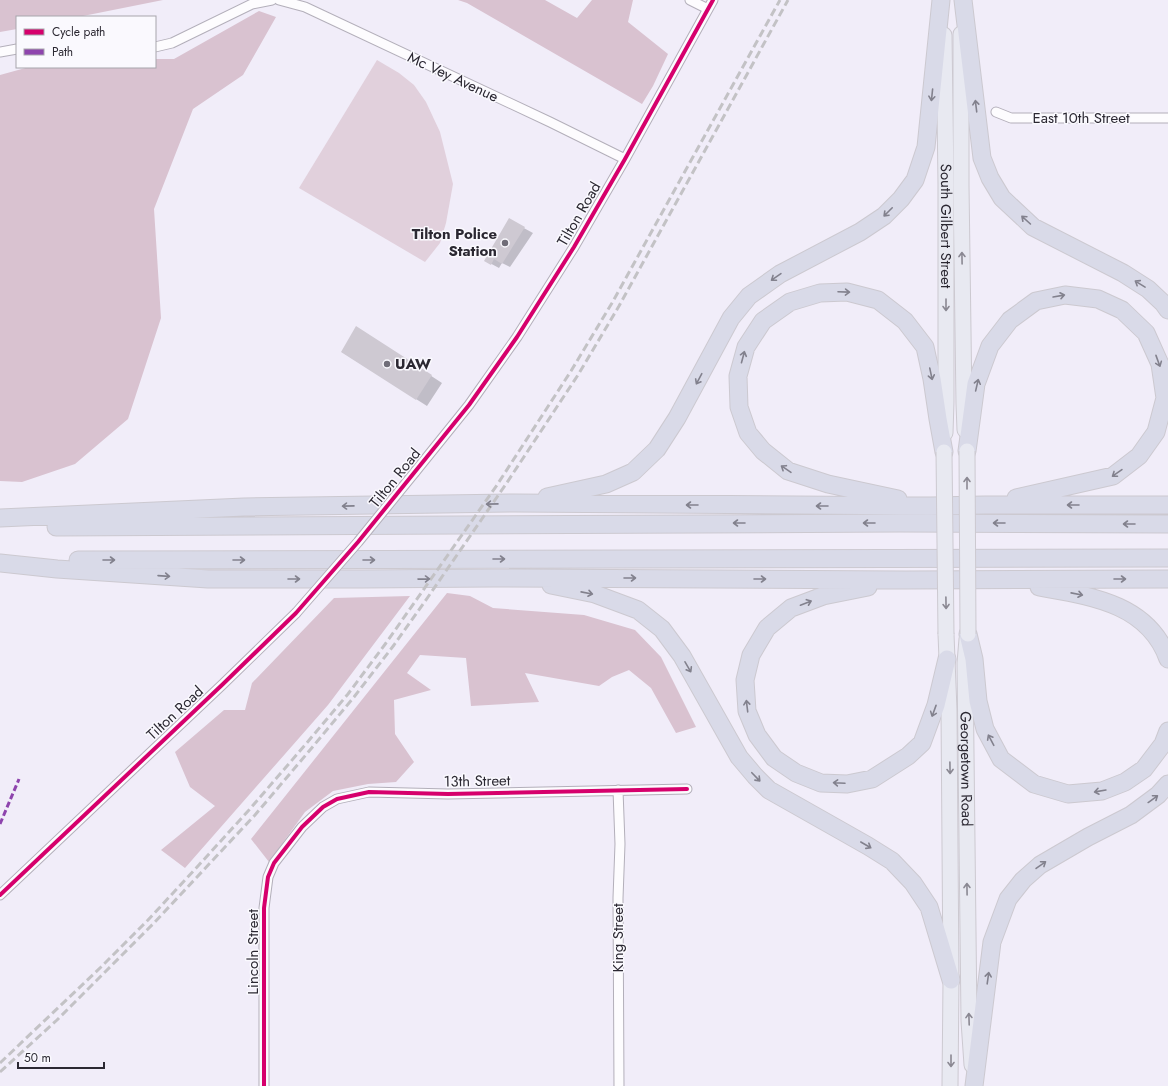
<svg xmlns="http://www.w3.org/2000/svg" width="1168" height="1086" font-family="Jost,sans-serif">
  <style>
    .green { fill: #e1d0dc }
    .forest { fill: #d9c2d0 }
    .shadow { fill: #0003 }
    .building { fill: #cec9d2 }
    .lines { fill: none; stroke-linecap: round; stroke-linejoin: round }
    .street-casing { stroke: #b3afba; stroke-width: 11 }
    .primary-casing { stroke: #ccc9d0; stroke-width: 17 }
    .highway-casing { stroke: #ccc9d0; stroke-width: 19 }
    .street { stroke: #fdfcfe; stroke-width: 9 }
    .primary { stroke: #e8e9f1; stroke-width: 15 }
    .highway { stroke: #d9dae8; stroke-width: 17 }
    .rail { stroke: #c3c2c5; stroke-width: 3; stroke-dasharray: 8 4; stroke-linecap: butt }
    .street-bridge-casing { stroke: #b3afba; stroke-width: 11; stroke-linecap: butt }
    .primary-bridge-casing { stroke: #ccc9d0; stroke-width: 17; stroke-linecap: butt }
    .street-bridge { stroke: #fdfcfe; stroke-width: 9 }
    .primary-bridge { stroke: #e8e9f1; stroke-width: 15 }
    .quiet { stroke: #8e44ad; stroke-width: 3; stroke-dasharray: 6 3; stroke-linecap: butt }
    .cycleway-casing { stroke: #faf9fe; stroke-width: 6 }
    .cycleway { stroke: #d6006c; stroke-width: 4 }
    .oneway { stroke: #82818d }
    .oneway2 { stroke: #8a8892 }
    .poi-dot { fill: #706d78; stroke: #faf9fe; stroke-width: 1.5 }
    .labels { text-anchor: middle; stroke-width: 3; stroke-linejoin: round; paint-order: stroke }
    .street-label { font-size: 15px; fill: #2b2832; stroke: #faf9fe }
    .poi-label { font-size: 15px; font-weight: bold; fill: #2b2832; stroke: #faf9fe; text-anchor: end }
  </style>
  <rect width="100%" height="100%" fill="#f1edf9"/>
  <!-- green -->
  <path class="green" d="M377 60 399 73 414 85 426 102 440 132 453 184 446 223 440 243 425 262 299 188Z"/>
  <!-- forest -->
  <path class="forest" d="M0 0H163L78 17H17V29L0 32Z
    M458 0H545L577 18 592 0H633L628 22 668 54 653 86 642 104 467 3Z
    M259 11 276 17 243 75 193 109 154 209 161 318 128 419 75 464 22 482 0 481V75L29 67H155V59H174Z
    M447 593 470 596 493 608 584 615 635 630 661 657 696 727 676 733 651 688 629 670 612 677 599 686 525 673 539 702 471 706 466 658 420 655 407 673 431 690 394 700 395 734 414 762 396 782 368 784 333 791 305 812 269 862 251 839Z
    M410 596 328 705 185 868 161 850 215 806 190 787 175 752 224 710H245L252 683 334 598Z"/>
  <!-- shadow -->
  <path class="shadow" d="M509 220 533 233 510 267 502 263 499 268 486 261Z
    M367 334 442 383 427 406 342 352Z"/>
  <!-- building -->
  <path class="building" d="M509 218 525 227 502 264 494 259 491 265 484 261Z
    M356 326 432 375 416 400 341 352Z"/>
  <g class="lines">
    <!-- street casing -->
    <g class="street-casing">
      <path id="street" d="M279 0 305 7 550 122 625 159
        M690 0 708 9
        M155 47 172 43 252 4 272 0
        M0 52 17 49
        M996 112 1011 118H1168
        M415 472 469 405 517 337 574 247 625 159 713 0
        M618 790 620 844 618 898 619 1086
        M0 895 223 684 296 613
        M264 1086V908L268 877 274 863 302 827 323 807 337 799 369 792 448 794 687 789"/>
    </g>
    <!-- primary casing -->
    <g class="primary-casing">
      <g id="primary">
        <path d="M961 34V185L964 404 965 430"/>
        <path id="s1" d="M944 35 946 184V402L945 433"/>
        <path d="M946 634 949 710 951 980 950 1086"/>
        <path id="s2" d="M967 639 965 663 969 1021 972 1065"/>
      </g>
    </g>
    <!-- highway casing -->
    <g class="highway-casing">
      <path id="highway" d="M963 0 982 158 990 178 1002 198 1033 227 1123 273 1148 289 1163 303 1168 310
        M967 451 976 384 990 346 1010 320 1036 301 1065 295 1098 299 1122 310 1146 333 1160 364 1165 398 1156 432 1139 456 1113 476 1016 498
        M547 497 606 484 633 472 657 449 677 418 731 318 749 296 780 274 860 232 884 216 901 199 915 180 926 147 941 0
        M898 499 828 484 788 471 763 451 748 433 739 407 738 376 746 347 763 321 790 302 820 293 847 292 878 300 905 321 925 347 932 379 938 419 944 452
        M0 518 244 507 515 503 931 506 985 505H1168
        M56 527 900 523 1168 524
        M78 560 1168 558
        M0 563 57 569 208 579H362L493 578 906 580 1168 579
        M551 585 595 594 638 610 662 629 682 656 739 757 755 776 769 790 838 829 868 846 892 861 913 883 929 907 951 980
        M868 587 823 596 791 608 767 628 751 655 745 680 747 711 757 735 774 758 796 773 821 783 847 784 872 779 908 756 922 743 936 705 947 659
        M1039 587C1089 596 1148 603 1168 659
        M968 634 974 659 978 701 985 729 1001 759 1034 784 1068 794 1102 791 1125 782 1144 769 1163 744 1168 731
        M974 1086 992 942 1008 899 1023 880 1040 865 1088 837 1131 815 1158 795 1168 784"/>
    </g>
    <!-- street -->
    <use href="#street" class="street"/>
    <!-- primary -->
    <use href="#primary" class="primary"/>
    <!-- highway -->
    <use href="#highway" class="highway"/>
    <!-- rail -->
    <path class="rail" d="M0 1063 101 967 148 920 198 866 249 810 305 745 348 694 386 643 497 485 571 371 612 303 780 0
      M0 1072 57 1020 153 924 255 815 310 750 354 697 394 645 428 597 506 484 578 375 619 306 788 0"/>
    <!-- street-bridge casing -->
    <g class="street-bridge-casing">
      <path id="street-bridge" d="M296 613 358 542 415 472"/>
    </g>
    <!-- primary-bridge casing -->
    <g class="primary-bridge-casing">
      <path id="primary-bridge" d="M967 451 968 634
        M944 452 946 634"/>
    </g>
    <!-- street-bridge -->
    <use href="#street-bridge" class="street-bridge"/>
    <!-- primary-bridge -->
    <use href="#primary-bridge" class="primary-bridge"/>
    <!-- quiet -->
    <path class="quiet" d="M0 824 19 779"/>
    <!-- cycleway casing -->
    <g class="cycleway-casing">
      <path id="cycleway" d="M0 895 223 684 296 613 358 542 469 405 517 337 574 247 625 159 713 0
        M264 1086V908L268 877 274 863 302 827 323 807 337 799 369 792 448 794 687 789"/>
    </g>
    <!-- cycleway -->
    <use href="#cycleway" class="cycleway"/>
  </g>
  <!-- one-way arrows -->
  <defs><path id="oneway-shaft" d="M-6 0H5M1.5-3L5.5 0L1.5 3" fill="none" stroke-width="1.6" stroke-linecap="round" stroke-linejoin="round"/></defs>
  <g class="oneway">
    <use href="#oneway-shaft" transform="translate(932 95) rotate(96)"/>
    <use href="#oneway-shaft" transform="translate(976 106) rotate(-97)"/>
    <use href="#oneway-shaft" transform="translate(888 212) rotate(135)"/>
    <use href="#oneway-shaft" transform="translate(1026 220) rotate(-138)"/>
    <use href="#oneway-shaft" transform="translate(776 277) rotate(145)"/>
    <use href="#oneway-shaft" transform="translate(1140 284) rotate(-148)"/>
    <use href="#oneway-shaft" transform="translate(844 292) rotate(2)"/>
    <use href="#oneway-shaft" transform="translate(1059 296) rotate(-10)"/>
    <use href="#oneway-shaft" transform="translate(743 357) rotate(-75)"/>
    <use href="#oneway-shaft" transform="translate(1158 361) rotate(70)"/>
    <use href="#oneway-shaft" transform="translate(931 374) rotate(78)"/>
    <use href="#oneway-shaft" transform="translate(699 379) rotate(118)"/>
    <use href="#oneway-shaft" transform="translate(977 385) rotate(-77)"/>
    <use href="#oneway-shaft" transform="translate(786 469) rotate(-146)"/>
    <use href="#oneway-shaft" transform="translate(1117 473) rotate(145)"/>
    <use href="#oneway-shaft" transform="translate(492 504) rotate(179)"/>
    <use href="#oneway-shaft" transform="translate(692 505) rotate(-180)"/>
    <use href="#oneway-shaft" transform="translate(1073 505) rotate(180)"/>
    <use href="#oneway-shaft" transform="translate(348 506) rotate(179)"/>
    <use href="#oneway-shaft" transform="translate(822 506) rotate(-180)"/>
    <use href="#oneway-shaft" transform="translate(739 523) rotate(180)"/>
    <use href="#oneway-shaft" transform="translate(869 523) rotate(180)"/>
    <use href="#oneway-shaft" transform="translate(999 523) rotate(-180)"/>
    <use href="#oneway-shaft" transform="translate(1129 524) rotate(-180)"/>
    <use href="#oneway-shaft" transform="translate(499 559)"/>
    <use href="#oneway-shaft" transform="translate(109 560)"/>
    <use href="#oneway-shaft" transform="translate(239 560)"/>
    <use href="#oneway-shaft" transform="translate(369 560)"/>
    <use href="#oneway-shaft" transform="translate(164 576) rotate(4)"/>
    <use href="#oneway-shaft" transform="translate(630 578)"/>
    <use href="#oneway-shaft" transform="translate(294 579)"/>
    <use href="#oneway-shaft" transform="translate(424 579) rotate(-1)"/>
    <use href="#oneway-shaft" transform="translate(760 579)"/>
    <use href="#oneway-shaft" transform="translate(1120 579)"/>
    <use href="#oneway-shaft" transform="translate(587 593) rotate(11)"/>
    <use href="#oneway-shaft" transform="translate(1077 594) rotate(11)"/>
    <use href="#oneway-shaft" transform="translate(806 603) rotate(-21)"/>
    <use href="#oneway-shaft" transform="translate(688 667) rotate(60)"/>
    <use href="#oneway-shaft" transform="translate(747 706) rotate(-97)"/>
    <use href="#oneway-shaft" transform="translate(934 711) rotate(110)"/>
    <use href="#oneway-shaft" transform="translate(991 740) rotate(-118)"/>
    <use href="#oneway-shaft" transform="translate(756 777) rotate(46)"/>
    <use href="#oneway-shaft" transform="translate(839 783) rotate(-177)"/>
    <use href="#oneway-shaft" transform="translate(1100 791) rotate(170)"/>
    <use href="#oneway-shaft" transform="translate(1153 799) rotate(-36)"/>
    <use href="#oneway-shaft" transform="translate(866 845) rotate(30)"/>
    <use href="#oneway-shaft" transform="translate(1041 865) rotate(-35)"/>
    <use href="#oneway-shaft" transform="translate(988 978) rotate(-82)"/>
  </g>
  <g class="oneway2">
    <use href="#oneway-shaft" transform="translate(962 258) rotate(-91)"/>
    <use href="#oneway-shaft" transform="translate(946 305) rotate(90)"/>
    <use href="#oneway-shaft" transform="translate(967 483) rotate(-90)"/>
    <use href="#oneway-shaft" transform="translate(946 603) rotate(89)"/>
    <use href="#oneway-shaft" transform="translate(950 768) rotate(89)"/>
    <use href="#oneway-shaft" transform="translate(967 889) rotate(-91)"/>
    <use href="#oneway-shaft" transform="translate(969 1019) rotate(-92)"/>
    <use href="#oneway-shaft" transform="translate(951 1061) rotate(90)"/>
  </g>
  <!-- markers -->
  <g class="poi-dot">
    <circle cx="505" cy="243" r="4"/>
    <circle cx="387" cy="364" r="4"/>
  </g>
  <g class="labels">
    <!-- street labels -->
    <g class="street-label">
      <text transform="translate(453 77) rotate(25)" y="5">Mc Vey Avenue</text>
      <text x="1081" y="123">East 10th Street</text>
      <text transform="translate(579 214) rotate(-60)" y="5">Tilton Road</text>
      <text dy="5" stroke="none"><textPath href="#s1" startOffset="191">South Gilbert Street</textPath></text>
      <text transform="translate(395 478) rotate(-51)" y="5">Tilton Road</text>
      <text transform="translate(175 713) rotate(-43)" y="5">Tilton Road</text>
      <text dy="5" stroke="none"><textPath href="#s2" startOffset="130">Georgetown Road</textPath></text>
      <text transform="translate(477 781) rotate(-1)" y="5">13th Street</text>
      <text transform="translate(618 938) rotate(-90)" y="5">King Street</text>
      <text transform="translate(253 952) rotate(-90)" y="5">Lincoln Street</text>
    </g>
    <!-- poi labels -->
    <g class="poi-label">
      <text x="497" y="239">Tilton Police<tspan x="497" dy="17">Station</tspan></text>
      <text x="395" y="369" text-anchor="start">UAW</text>
    </g>
  </g>
  <!-- legend -->
  <rect x="16" y="16" width="140" height="52" fill="#faf9fe" stroke="#a7a5ac"/>
  <rect x="24" y="29" width="20" height="6" fill="#d6006c" stroke="#a7a5ac"/>
  <text x="52" y="36" font-size="12" fill="#2b2832">Cycle path</text>
  <rect x="24" y="49" width="20" height="6" fill="#8e44ad" stroke="#a7a5ac"/>
  <text x="52" y="56" font-size="12" fill="#2b2832">Path</text>
  <!-- scale -->
  <path d="M18 1062v6h86v-6" fill="none" stroke="#2b2832" stroke-width="2"/>
  <text x="24" y="1062" font-size="12" fill="#2b2832" stroke="#faf9fe" stroke-width="3" paint-order="stroke">50 m</text>
</svg>
